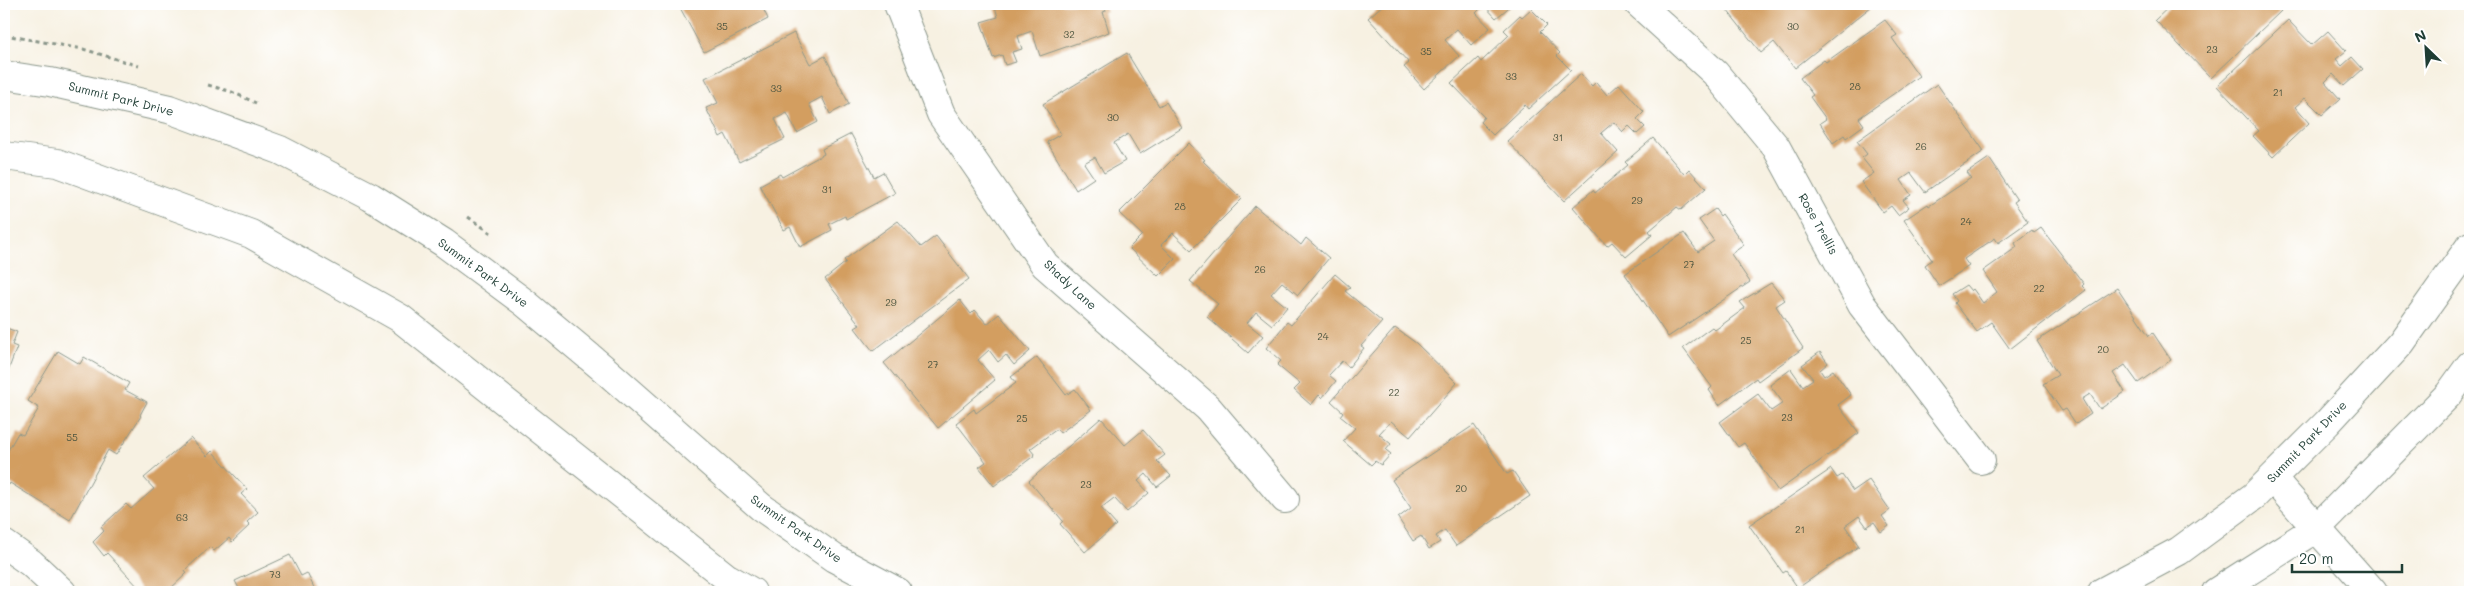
<svg xmlns="http://www.w3.org/2000/svg" width="2474" height="596" font-family="Mali,sans-serif">
  <style>
    .building { fill: #d39e61 }
    .lines { fill: none; stroke-linecap: round; stroke-linejoin: round }
    .minor-casing { stroke: #8b978b; stroke-width: 30 }
    .path { stroke: #8b978b; stroke-width: 3; stroke-dasharray: 4 4; stroke-linecap: butt }
    .minor { stroke: #fff; stroke-width: 28 }
    .labels { text-anchor: middle; stroke-width: 4.5; stroke-linejoin: round; paint-order: stroke }
    .number-label { font-size: 10px; fill: #4c553f }
    .street-label { font-size: 12px; fill: #1f3d34; stroke: #fff }
  </style>
  <rect width="100%" height="100%" fill="#fff"/>
  <filter id="ink" filterUnits="userSpaceOnUse"><feTurbulence type="fractalNoise" baseFrequency=".02" numOctaves="2"/><feDisplacementMap in="SourceGraphic" scale="10" xChannelSelector="R" yChannelSelector="G"/><feConvolveMatrix kernelMatrix="1 2 1 2 8 2 1 2 1" color-interpolation-filters="sRGB"/></filter>
  <filter id="wash" filterUnits="userSpaceOnUse"><feTurbulence type="fractalNoise" baseFrequency=".0096" numOctaves="4" result="noise"/><feDisplacementMap in="SourceGraphic" scale="20" xChannelSelector="R" yChannelSelector="G"/><feGaussianBlur stdDeviation="1.12" result="paint"/><feColorMatrix in="noise" values="0 0 0 0 0 0 0 0 0 0 0 0 0 0 0 0 0 1.4 0 .05"/><feComposite in="paint" operator="in"/></filter>
  <g filter="url(#wash)">
    <rect width="100%" height="100%" fill="#f7f1e2"/>
    <g id="blocks">
      <!-- building -->
      <path class="building" d="M678 4H761L768 19 704 52Z
        M994 4H1104L1106 11 1103 12 1109 32 1040 56 1032 31 1018 36 1022 49 1012 52 1016 62 1005 65 1002 55 993 58 981 22 998 17Z
        M1384 4H1513L1496 18 1484 5 1476 13 1490 28 1471 45 1457 29 1445 40 1459 56 1424 89 1404 67 1409 63 1368 18Z
        M1735 4H1751L1754 8 1760 4H1870L1872 6 1795 68 1774 42 1761 53 1727 10Z
        M2172 4H2275L2281 11 2211 78 2155 20Z
        M1531 9 1547 25 1540 32 1560 53 1557 56 1571 70 1528 109 1525 105 1493 135 1480 122 1484 117 1451 83 1478 58 1481 62 1509 35 1504 30 1520 15 1522 17Z
        M1885 20 1897 35 1892 38 1919 76 1859 118 1864 125 1846 138 1844 135 1833 143 1820 123 1826 119 1810 97 1813 95 1800 78 1824 60 1826 62Z
        M2288 20 2312 45 2328 31 2346 51 2336 59 2342 66 2352 57 2363 69 2344 86 2333 74 2325 82 2340 99 2322 115 2305 98 2295 107 2309 123 2273 157 2253 136 2259 131 2217 86Z
        M794 33 810 64 825 56 849 104 830 114 822 97 809 104 818 122 797 133 787 113 775 119 785 139 739 162 725 134 720 137 706 108 718 103 705 78Z
        M1127 53 1159 106 1166 102 1182 128 1140 154 1128 134 1114 143 1125 161 1104 173 1095 157 1084 163 1094 178 1076 190 1047 142 1061 134 1043 104Z
        M1581 74 1592 86 1596 82 1607 95 1619 84 1644 112 1637 119 1645 127 1637 134 1629 126 1623 132 1614 122 1601 133 1618 152 1564 201 1507 141Z
        M1937 84 1984 151 1925 192 1911 173 1901 180 1911 195 1903 200 1909 207 1898 215 1891 206 1883 212 1861 182 1874 173 1862 158 1867 154 1857 141Z
        M851 134 874 177 883 172 895 193 846 219 845 216 829 224 832 230 800 247 790 227 784 230 760 185 780 174 782 177 824 154 822 149Z
        M1653 138 1684 174 1689 169 1706 188 1681 210 1677 207 1649 231 1652 235 1626 257 1612 242 1607 246 1573 207 1593 190 1595 193 1628 165 1625 162Z
        M1189 143 1205 160 1203 161 1242 199 1191 250 1173 233 1161 245 1175 259 1158 276 1129 248 1142 235 1119 213Z
        M1989 158 2017 200 2014 202 2028 222 1998 243 1995 238 1964 259 1969 266 1939 286 1925 265 1932 260 1904 220 1928 204 1929 206 1971 178 1967 173Z
        M1255 206 1301 245 1306 238 1329 258 1298 295 1282 282 1271 294 1287 307 1272 325 1256 312 1247 323 1263 336 1248 353 1207 317 1218 304 1190 281Z
        M1715 209 1720 216 1722 214 1744 245 1731 254 1750 282 1668 337 1625 274 1684 233 1698 252 1714 241 1699 220Z
        M898 221 921 247 936 236 969 279 873 351 855 328 860 325 825 279 846 262 844 260Z
        M2041 228 2084 284 2082 286 2086 290 2010 349 1991 322 1977 332 1955 303 1957 301 1952 294 1966 285 1971 291 1973 289 1983 303 1997 292 1983 271 2017 247 2015 243 2032 230 2034 233Z
        M1335 274 1350 287 1345 291 1382 322 1361 346 1364 348 1349 367 1342 361 1329 375 1336 381 1322 398 1319 395 1311 405 1294 390 1300 384 1277 365 1281 361 1266 348 1287 322 1291 325Z
        M1771 283 1785 300 1776 306 1803 348 1758 381 1756 378 1719 405 1709 390 1712 387 1683 348 1712 327 1715 330 1745 308 1740 302Z
        M2117 288 2149 336 2153 333 2171 360 2138 383 2125 365 2113 373 2125 392 2100 409 2090 394 2082 399 2091 414 2076 424 2066 409 2062 411 2043 384 2058 375 2037 341Z
        M960 300 971 314 975 310 987 324 999 314 1030 351 1014 365 1006 355 998 362 989 350 978 360 995 380 938 428 884 363Z
        M4 327 17 332 12 345 17 347 8 371 4 369Z
        M1395 328 1416 343 1457 383 1410 437 1391 421 1379 434 1391 444 1386 450 1391 454 1381 465 1375 461 1371 465 1343 441 1355 428 1340 416 1343 412 1331 401Z
        M58 351 80 364 84 357 129 383 125 390 147 402 140 415 141 416 116 455 108 450 70 520 10 483 9 485 4 482V457L18 433 23 435 39 408 28 401Z
        M1820 352 1828 363 1820 370 1824 376 1833 370 1851 395 1838 405 1859 433 1778 491 1744 443 1738 447 1720 422 1758 394 1771 411 1783 403 1770 385 1791 369 1803 386 1813 379 1802 365Z
        M1037 357 1066 395 1075 389 1091 410 1060 433 1057 429 1030 449 1035 455 994 486 979 467 986 462 956 423 974 409 976 413 1016 383 1011 377Z
        M1101 418 1125 445 1143 430 1165 455 1157 461 1171 476 1157 487 1146 474 1138 481 1149 493 1127 512 1114 498 1101 508 1116 525 1085 552 1060 524 1063 521 1029 481Z
        M1474 425 1507 474 1513 471 1530 496 1456 546 1445 530 1436 536 1440 542 1429 549 1421 536 1413 541 1398 518 1411 508 1392 480Z
        M191 438 207 456 212 451 247 489 241 494 258 512 247 522 250 525 232 542 229 538 214 551 210 547 185 570 187 573 167 592H138L140 589 107 553 104 556 93 542 104 531 101 527 126 504 131 509 154 489 144 478Z
        M1831 469 1837 478 1842 475 1853 491 1869 480 1890 510 1882 516 1889 526 1881 532 1874 522 1867 527 1859 516 1845 526 1859 546 1798 588 1786 571 1783 573 1749 525Z
        M290 555 301 576 307 573 316 592H241L235 581Z"/>
    </g>
  </g>
  <g filter="url(#ink)">
    <use href="#blocks" fill-opacity="0" stroke="#8b978b" stroke-width="1"/>
    <g class="lines">
      <!-- minor casing -->
      <g class="minor-casing">
        <path id="minor" d="M898 4 941 114 1045 265 1208 408 1285 499
          M1639 4 1715 73 1776 147 1862 305 1981 460
          M4 75 50 82 169 109 280 150 371 197 444 243 525 303 604 369 761 507 834 558 898 592
          M4 156 57 163 251 234 400 318 726 577 752 592
          M2272 478 2373 592
          M4 544 31 563 62 592
          M2102 592 2179 551 2254 496 2327 423 2401 343 2470 246
          M2216 592 2318 527 2449 394 2470 365"/>
      </g>
      <!-- path -->
      <path class="path" d="M4 35 83 49 139 66
        M208 85 232 92 256 103
        M468 217 494 235"/>
      <!-- minor -->
      <use href="#minor" class="minor"/>
    </g>
  </g>
  <g class="labels">
    <!-- number labels -->
    <g class="number-label">
      <text x="722" y="30">35</text>
      <text x="1793" y="30">30</text>
      <text x="1069" y="38">32</text>
      <text x="2212" y="53">23</text>
      <text x="1426" y="55">35</text>
      <text x="1511" y="80">33</text>
      <text x="1855" y="90">28</text>
      <text x="776" y="92">33</text>
      <text x="2278" y="96">21</text>
      <text x="1113" y="121">30</text>
      <text x="1558" y="141">31</text>
      <text x="1921" y="150">26</text>
      <text x="827" y="193">31</text>
      <text x="1637" y="204">29</text>
      <text x="1180" y="210">28</text>
      <text x="1966" y="225">24</text>
      <text x="1689" y="268">27</text>
      <text x="1260" y="273">26</text>
      <text x="2039" y="292">22</text>
      <text x="891" y="306">29</text>
      <text x="1323" y="340">24</text>
      <text x="1746" y="344">25</text>
      <text x="2103" y="353">20</text>
      <text x="933" y="368">27</text>
      <text x="1394" y="396">22</text>
      <text x="1787" y="421">23</text>
      <text x="1022" y="422">25</text>
      <text x="72" y="441">55</text>
      <text x="1086" y="488">23</text>
      <text x="1461" y="492">20</text>
      <text x="182" y="521">63</text>
      <text x="1800" y="533">21</text>
      <text x="275" y="578">73</text>
    </g>
    <!-- street labels -->
    <g class="street-label">
      <text transform="translate(121 99) rotate(14)" y="4">Summit Park Drive</text>
      <text transform="translate(1818 224) rotate(61)" y="4">Rose Trellis</text>
      <text transform="translate(483 273) rotate(36)" y="4">Summit Park Drive</text>
      <text transform="translate(1070 285) rotate(43)" y="4">Shady Lane</text>
      <text transform="translate(2307 442) rotate(-46)" y="4">Summit Park Drive</text>
      <text transform="translate(796 529) rotate(35)" y="4">Summit Park Drive</text>
    </g>
  </g>
  <!-- margin -->
  <rect width="2474" height="596" fill="none" stroke="#fff" stroke-width="20"/>
  <!-- north arrow -->
  <g transform="translate(2426 48) rotate(335)" stroke="#ffffff" stroke-width="4" paint-order="stroke">
  <path d="M0-4L9 19L0 12L-9 19Z" fill="#1f3d34"/>
  <text y="-8" font-size="14" font-weight="bold" text-anchor="middle" fill="#1f3d34">N</text>
  </g>
  <!-- scale -->
  <path d="M2292 564v8h110v-8" fill="none" stroke="#1f3d34" stroke-width="2.5"/>
  <text x="2299" y="564" font-size="15" fill="#1f3d34" stroke="#ffffff" stroke-width="4" paint-order="stroke">20 m</text>
</svg>
